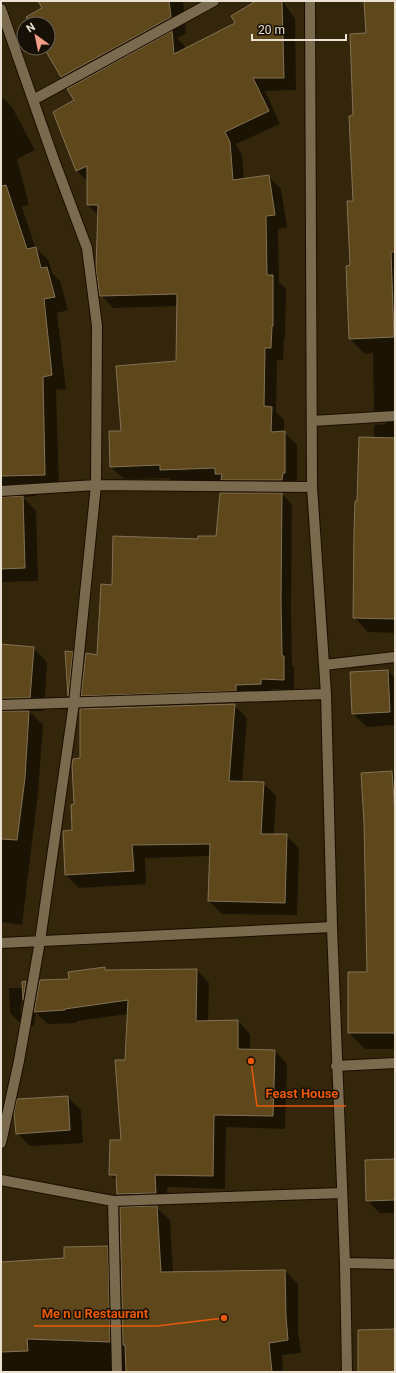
<svg xmlns="http://www.w3.org/2000/svg" width="396" height="1373" font-family="Roboto,sans-serif">
  <style>
    .shadow { fill: #0007; fill-rule: evenodd }
    .building { fill: #5e471b; stroke: #827255 }
    .lines { fill: none; stroke-linecap: round; stroke-linejoin: round }
    .minor-casing { stroke: #1b0e00; stroke-width: 12 }
    .minor { stroke: #7a6a4e; stroke-width: 10 }
    .leader { fill: none; stroke: #e8590c; stroke-width: 1.5 }
    .callout-dot { fill: #e8590c; stroke: #161006; stroke-width: 1.5 }
    .callout-label { font-size: 13px; text-anchor: middle; font-weight: bold; fill: #e8590c; stroke: #161006; stroke-width: 3; stroke-linejoin: round; paint-order: stroke }
  </style>
  <rect width="100%" height="100%" fill="#34260a"/>
  <!-- shadow -->
  <path class="shadow" d="M39 1H183L186 33 177 38 184 45 185 50 237 23 258 1H283L295 19 296 90 265 91 280 124 236 144 242 155 244 180 268 176 281 189 287 227 278 229 279 282 286 289 285 338H284L283 360H277L276 412 284 420V432L297 445V485H295V492H235L223 481 174 482 169 478 124 479 111 467 122 432 177 362 178 306 113 308 101 295 99 216 88 205V182L77 171 54 112 75 100 72 87 62 77 45 48H48V24H31L43 9Z
    M379 1H395V633L368 632 354 617 358 502 374 438V425L387 424 374 410 373 353 365 354 350 339 351 266 354 202V116L367 34Z
    M1 96 12 107 35 150 17 159 29 205 22 207 35 247 49 261 52 273 60 281 68 310 57 313 66 389 56 390 59 488 36 489V496L23 497 36 511 38 581 1 582Z
    M282 494 292 505 291 610 292 665 294 667V690L271 689V694L93 706 82 695 98 656 112 586 199 540 217 537Z
    M1 645 33 648 47 662 44 711H29L43 725 38 793 22 925 1 922Z
    M388 671 395 678V725L367 727 353 714Z
    M234 705 247 718 242 783H263L276 796 274 835H286L299 848 297 915 222 914 209 901 210 856 145 858 146 884 79 888 66 875 73 831 81 759Z
    M395 772V1049H365L349 1033 368 973 365 823 362 774Z
    M104 968 107 971 197 970 209 983 208 1022 238 1021 250 1034V1050L275 1051 287 1064 285 1129 226 1127 225 1189 167 1187 168 1205 155 1206 170 1220 173 1273 285 1271 298 1284V1330L301 1353 282 1355 283 1372H1V1263L65 1259 107 1247 122 1262 132 1208 118 1194 117 1182 110 1174 122 1141 128 1014 77 1021V1023L48 1024 36 1013 34 1026H23L10 1013 9 988H23V982H26L38 995 70 980ZM22 1000H24L22 1013H20Z
    M68 1097 81 1110 83 1143 30 1146 17 1133Z
    M395 1160V1213H380L367 1200Z"/>
  <!-- building -->
  <path class="building" d="M38 1H169L171 17 61 77 44 48H48V24H30L26 17 42 8Z
    M256 1H282L284 78H253L269 111 225 132 230 142 233 180 269 175 275 215 266 216 267 275H273V326H272L271 348H265L264 406 272 407 271 432 285 431V473H283L282 480H221L222 474H215V468L160 470V465L110 467 109 431H121L116 366 176 361 177 294 100 296 96 269 98 205H87V166L76 171 53 112 74 100 67 89 172 31 174 54 235 23 231 16Z
    M364 1H395V252H391L394 337 349 339 346 266 350 265 347 201H353L349 116 353 115 350 34 366 33Z
    M6 185 27 249 36 247 41 268 47 267 55 297 44 299 52 375 43 377 45 475 1 476V186Z
    M359 437 395 438V619L353 618 354 531 355 501H357Z
    M220 493H282L281 599 282 656H284V680L261 679V684L236 685V691L81 696 86 653 97 655 101 584 112 585 113 536 198 539V536H216Z
    M23 496 25 568 1 569V497Z
    M1 644 34 647 30 698H1Z
    M65 651 73 652 68 696Z
    M388 670 390 712 352 714 350 672Z
    M235 704 229 781 264 782 261 834H287L285 903 208 901 210 844 132 845 134 871 65 875 63 831 72 830 71 805 74 804 72 765 73 759 80 758V709Z
    M1 711H29L25 778 17 840 1 839Z
    M392 771 395 815V1033H348V972H367L364 823 361 773Z
    M105 967V970L197 969 196 1021 238 1020V1049L275 1050 273 1116 214 1115 213 1176 155 1175 156 1193 117 1194 116 1175H109L110 1140H121L115 1060H125L128 1000 65 1009V1010L34 1012 40 980 69 979 68 972Z
    M26 981 23 1000 22 982Z
    M68 1096 70 1130 16 1134 14 1112 17 1099Z
    M395 1159V1200L366 1201 365 1160Z
    M157 1206 161 1272 285 1270 286 1317 288 1340 269 1343 272 1372H126L125 1345H123L120 1207Z
    M108 1246 110 1342 27 1339 28 1351 1 1352V1262L64 1258V1247Z
    M395 1329V1372H358V1330Z"/>
  <g class="lines">
    <!-- minor casing -->
    <g class="minor-casing">
      <path id="minor" d="M310 1 312 487 326 694 332 927 345 1263 347 1372
        M1 9 54 160 87 248 97 326 96 485 74 703 40 941 19 1061 1 1143
        M33 100 214 1
        M312 421 395 416
        M1 491 96 485 312 487
        M324 665 395 657
        M1 705 326 694
        M1 943 332 927
        M336 1066 395 1063
        M1 1180 113 1201 342 1193
        M113 1201 117 1372
        M345 1263 395 1264"/>
    </g>
    <!-- minor -->
    <use href="#minor" class="minor"/>
  </g>
  <!-- callouts -->
  <path class="leader" d="M251 1061L257 1106H346M224 1318L157 1326H34"/>
  <g class="callout-dot">
    <circle cx="251" cy="1061" r="4"/>
    <circle cx="224" cy="1318" r="4"/>
  </g>
  <g class="callout-label">
    <text x="302" y="1098">Feast House</text>
    <text x="95" y="1318">Me n u Restaurant</text>
  </g>
  <!-- border -->
  <rect width="396" height="1373" fill="none" stroke="#eae1d2" stroke-width="4"/>
  <!-- north arrow -->
  <g transform="translate(36 36) rotate(327)"><circle r="19" fill="#161006" stroke="#6b6458"/>
  <path d="M0-3L7 15L0 10L-7 15Z" fill="#f49e87"/>
  <text y="-6" font-size="11" font-weight="bold" text-anchor="middle" fill="#eae1d2">N</text>
  </g>
  <!-- scale -->
  <path d="M252 34v6h94v-6" fill="none" stroke="#eae1d2" stroke-width="2"/>
  <text x="258" y="34" font-size="12" fill="#eae1d2" stroke="#161006" stroke-width="3" paint-order="stroke">20 m</text>
</svg>
